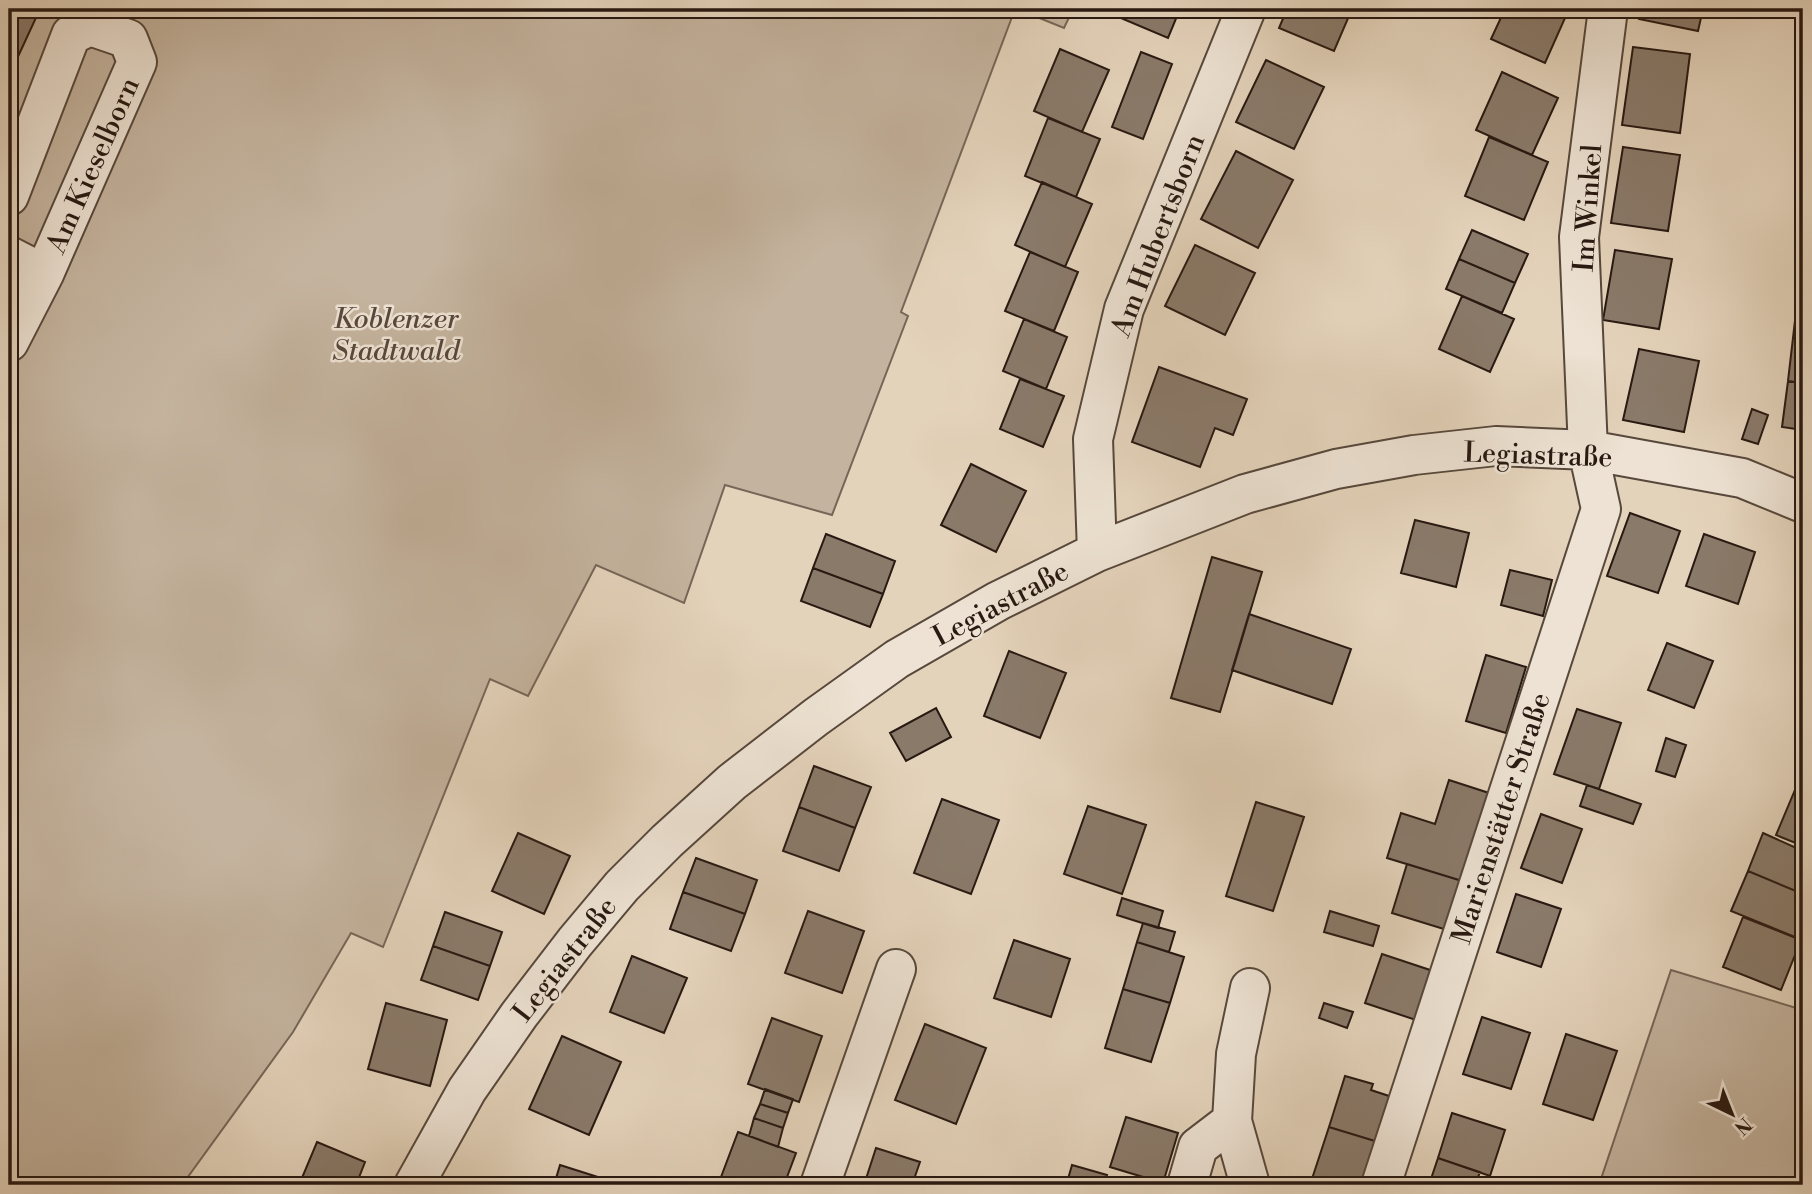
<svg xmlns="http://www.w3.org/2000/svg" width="1812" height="1194" font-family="'Libre Bodoni',serif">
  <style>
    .green { fill: #c4b39e; stroke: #766658; stroke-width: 2 }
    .building { fill: #8a7a6a; stroke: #281912; stroke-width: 2 }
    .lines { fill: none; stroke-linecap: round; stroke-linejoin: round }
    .minor-casing { stroke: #57483c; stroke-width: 42 }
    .minor { stroke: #ede2d3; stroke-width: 38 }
    .labels { text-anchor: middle; stroke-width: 5; stroke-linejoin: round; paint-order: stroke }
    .street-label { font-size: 28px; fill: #281912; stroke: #ede2d3 }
    .park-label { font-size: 28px; font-style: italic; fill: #57473c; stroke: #ede2d3 }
  </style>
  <rect width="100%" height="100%" fill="#e4d3bb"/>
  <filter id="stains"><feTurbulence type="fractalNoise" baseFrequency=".00286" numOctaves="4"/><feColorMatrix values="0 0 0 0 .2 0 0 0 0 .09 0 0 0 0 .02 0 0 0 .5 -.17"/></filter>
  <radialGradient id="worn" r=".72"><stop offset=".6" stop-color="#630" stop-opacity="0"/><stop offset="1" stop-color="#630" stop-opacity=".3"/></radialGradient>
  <!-- green -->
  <path class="green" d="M9 9H1015L901 312 908 316 832 515 725 485 684 603 596 565 528 696 490 679 383 947 351 933 293 1032 182 1185H9Z
    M1017 9H1073L1064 28Z
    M1671 970 1803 1010V1185H1599Z"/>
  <!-- building -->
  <path class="building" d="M9 9H40L10 74H9Z
    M1119 9H1180L1168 38 1116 16Z
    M1287 9H1352L1334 51 1279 28Z
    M1505 9H1569L1545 63 1491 39Z
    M1641 9H1703L1698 31 1639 19Z
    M1633 47 1690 54 1680 133 1622 125Z
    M1060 49 1109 70 1082 132 1034 111Z
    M1141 52 1172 64 1143 139 1112 127Z
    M1266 60 1324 87 1294 149 1236 122Z
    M1502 72 1558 98 1532 155 1476 130Z
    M1048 118 1100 139 1076 197 1025 176Z
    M1489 137 1548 162 1524 220 1465 196Z
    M1623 147 1680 155 1668 231 1611 223Z
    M1236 151 1293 180 1258 248 1201 219Z
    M1042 182 1092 204 1065 267 1015 245Z
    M1472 230 1528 254 1515 283 1459 259Z
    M1195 245 1255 273 1225 335 1165 306Z
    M1615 250 1672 259 1659 329 1603 320Z
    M1030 252 1078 272 1054 331 1005 311Z
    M1459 259 1515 283 1502 313 1446 289Z
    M1462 296 1514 319 1490 372 1439 349Z
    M1796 312 1803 313V383L1788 381Z
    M1024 319 1067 337 1046 389 1003 371Z
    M1639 349 1699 361 1684 432 1623 420Z
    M1159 367 1247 399 1233 435 1215 428 1200 467 1132 442Z
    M1020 379 1064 396 1043 447 1000 429Z
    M1788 381 1803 383V430L1782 427Z
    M1752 409 1768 415 1758 444 1742 439Z
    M971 464 1026 491 996 552 941 525Z
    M1630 513 1680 531 1658 593 1607 576Z
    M1415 520 1469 533 1456 587 1401 573Z
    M826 534 895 561 883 594 813 568Z
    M1704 534 1755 552 1738 604 1686 586Z
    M1212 557 1262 572 1220 712 1171 698Z
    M813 568 883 594 870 627 801 601Z
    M1510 570 1552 580 1543 616 1501 605Z
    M1249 614 1351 649 1332 704 1232 670Z
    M1667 643 1713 661 1694 708 1648 690Z
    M1009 651 1066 673 1040 738 984 716Z
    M1486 655 1526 667 1506 733 1466 721Z
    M936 708 951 737 906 761 890 733Z
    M1577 709 1621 723 1599 789 1554 774Z
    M1666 738 1686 745 1675 777 1656 771Z
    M814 766 871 787 855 828 799 807Z
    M1449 780 1489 793 1462 881 1387 858 1401 813 1435 824Z
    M1587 785 1641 804 1633 824 1580 806Z
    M1797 785 1803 788V846L1776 835Z
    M942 799 999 820 971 894 914 873Z
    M1256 802 1304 817 1273 911 1226 896Z
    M1088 806 1146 825 1122 894 1064 874Z
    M799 807 855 828 839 871 783 851Z
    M1541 814 1582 829 1562 883 1521 868Z
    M518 833 570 856 544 914 492 891Z
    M1763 833 1803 851V894L1748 871Z
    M696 858 757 880 745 914 683 892Z
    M1407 864 1462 881 1447 930 1392 913Z
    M1748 871 1803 894V930L1800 939 1731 911Z
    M683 892 745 914 731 951 670 929Z
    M1516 894 1561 909 1541 967 1497 952Z
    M1122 898 1163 911 1158 928 1117 915Z
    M808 911 864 931 842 993 785 973Z
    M1330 911 1379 926 1373 946 1324 932Z
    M445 912 502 932 490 966 433 946Z
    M1743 917 1801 940 1781 990 1723 967Z
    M1143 923 1175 932 1169 952 1137 942Z
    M1014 940 1070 959 1051 1017 994 998Z
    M1137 942 1184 957 1170 1003 1123 989Z
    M433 946 490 966 478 1000 421 980Z
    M1382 954 1436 972 1419 1021 1365 1003Z
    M632 956 687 978 664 1033 610 1012Z
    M1123 989 1170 1003 1151 1062 1105 1048Z
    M386 1003 447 1020 430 1086 368 1069Z
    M1324 1003 1353 1012 1347 1028 1319 1018Z
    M1482 1017 1530 1033 1511 1089 1463 1074Z
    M772 1018 822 1036 799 1102 748 1084Z
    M925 1024 986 1048 956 1124 895 1100Z
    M1566 1034 1617 1051 1593 1120 1543 1104Z
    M562 1036 621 1062 589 1135 529 1109Z
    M1345 1076 1373 1084 1371 1090 1392 1097 1378 1142 1329 1127Z
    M765 1089 793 1099 788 1113 760 1104Z
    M760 1104 788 1113 783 1128 754 1118Z
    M1452 1113 1505 1130 1490 1176 1438 1158Z
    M1126 1117 1178 1133 1163 1183 1110 1167Z
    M754 1118 783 1128 778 1147 749 1136Z
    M1329 1127 1378 1142 1364 1185H1310Z
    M738 1132 796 1153 784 1185H718Z
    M317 1142 365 1162 356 1185H299Z
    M876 1148 920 1162 912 1185H864Z
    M1438 1158 1480 1172 1475 1185H1429Z
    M560 1165 623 1185H554Z
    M1072 1165 1107 1175 1104 1185H1091L1068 1179Z"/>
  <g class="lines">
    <!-- minor casing -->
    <g class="minor-casing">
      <path id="minor" d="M9 196 71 35 90 26 128 39 137 62 44 274 9 342
        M9 256 44 274
        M1097 552 1093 439 1124 309 1246 9
        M1250 988 1236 1054 1232 1121 1250 1185
        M414 1185 467 1090 519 1015 575 942 622 886 667 841 732 782 816 717 897 659 998 601 1097 552 1245 494 1336 469 1414 455 1496 446 1588 450 1742 478 1803 503
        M820 1185 896 969
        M1187 1185 1198 1147 1232 1121
        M1381 1185 1601 509 1588 450 1579 237 1608 9"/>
    </g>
    <!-- minor -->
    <use href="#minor" class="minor"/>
  </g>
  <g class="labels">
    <!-- street labels -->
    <g class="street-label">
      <text transform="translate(92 165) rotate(-66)" y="10">Am Kieselborn</text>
      <text transform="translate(1587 208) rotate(-86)" y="10">Im Winkel</text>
      <text transform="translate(1157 235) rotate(-69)" y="10">Am Hubertsborn</text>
      <text transform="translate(1538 454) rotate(2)" y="10">Legiastraße</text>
      <text transform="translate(1000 603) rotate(-28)" y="10">Legiastraße</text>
      <text transform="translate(1500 818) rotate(-72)" y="10">Marienstätter Straße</text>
      <text transform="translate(564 959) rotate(-52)" y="10">Legiastraße</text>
    </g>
    <!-- park labels -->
    <g class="park-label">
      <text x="396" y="328">Koblenzer<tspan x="396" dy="32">Stadtwald</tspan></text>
    </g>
  </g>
  <!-- margin -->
  <rect width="1812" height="1194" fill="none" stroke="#e4d3bb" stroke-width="35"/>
  <rect x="10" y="10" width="1791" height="1173" fill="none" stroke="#281912" stroke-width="3.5"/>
  <rect x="18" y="18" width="1777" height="1159" fill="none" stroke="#281912" stroke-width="2"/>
  <!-- north arrow -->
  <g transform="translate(1732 1114) rotate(137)" stroke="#ede2d3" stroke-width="5" paint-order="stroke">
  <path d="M0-5L12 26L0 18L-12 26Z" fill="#281912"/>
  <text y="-10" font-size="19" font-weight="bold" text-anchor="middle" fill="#281912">N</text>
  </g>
  <rect width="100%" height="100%" filter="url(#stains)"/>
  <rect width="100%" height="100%" fill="url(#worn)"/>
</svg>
